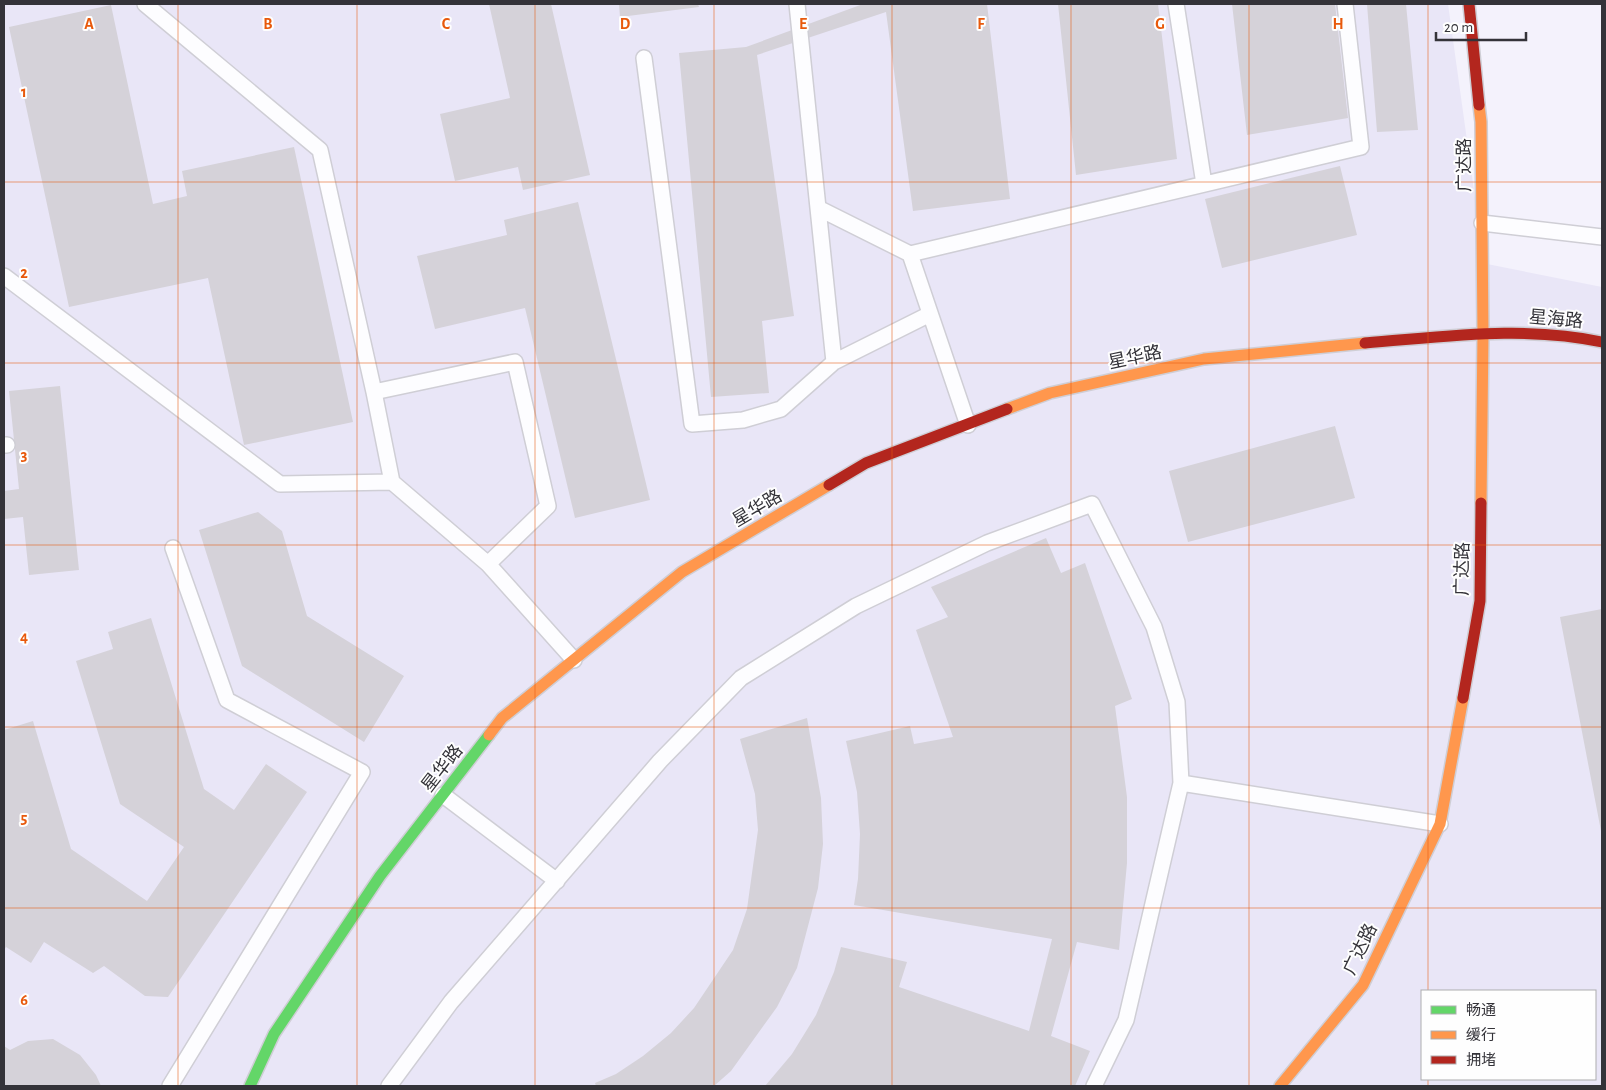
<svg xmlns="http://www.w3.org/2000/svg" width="1606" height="1090" font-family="'Alegreya Sans','Noto Sans SC',sans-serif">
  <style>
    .built { fill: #e9e6f7; fill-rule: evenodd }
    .building { fill: #d5d2d9 }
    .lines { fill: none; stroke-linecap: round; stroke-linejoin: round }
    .lane-casing { stroke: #cfced5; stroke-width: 18 }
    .fast-casing { stroke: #cfced5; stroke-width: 14 }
    .slow-casing { stroke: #cfced5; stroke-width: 14 }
    .jam-casing { stroke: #cfced5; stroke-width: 14 }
    .lane { stroke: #fdfdff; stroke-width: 15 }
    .fast { stroke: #63d668; stroke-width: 11 }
    .slow { stroke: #ff974d; stroke-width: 11 }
    .jam { stroke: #b3261e; stroke-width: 11 }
    .grid { fill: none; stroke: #e8590c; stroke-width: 1; stroke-opacity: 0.55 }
    .labels { text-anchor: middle; stroke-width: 4; stroke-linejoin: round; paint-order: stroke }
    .street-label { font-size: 18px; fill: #343339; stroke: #fefefe }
    .grid-label { font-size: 16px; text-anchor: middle; font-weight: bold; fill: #e8590c; stroke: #fefefe; stroke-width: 4; stroke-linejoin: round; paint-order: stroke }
  </style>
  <rect width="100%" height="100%" fill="#f4f2fc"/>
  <!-- built -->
  <path class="built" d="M4 4H1448L1482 248V263L1602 287V1086H4ZM1422 991H1595V1079H1422Z"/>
  <!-- building -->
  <path class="building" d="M489 4H551L590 175 523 190 518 167 455 181 440 114 510 98Z
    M619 4H698L699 7 620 17Z
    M863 4H987L1010 199 913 211 886 12 757 55 794 316 762 321 769 393 711 397 679 53 746 47Z
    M1058 4H1158L1177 159 1076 175Z
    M1232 4H1335L1348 118 1247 135Z
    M1367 4H1406L1418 130 1377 132Z
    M111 5 153 204 187 196 182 171 294 147 353 422 244 445 208 278 69 307 9 27Z
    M1340 166 1357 235 1222 268 1205 199Z
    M578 202 650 500 575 518 525 308 435 329 417 256 507 235 504 220Z
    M60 386 79 570 29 575 23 517 4 519V491L19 489 9 391Z
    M1335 426 1355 498 1188 542 1169 471Z
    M258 512 282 531 307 616 404 676 364 742 242 666 199 530Z
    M1046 538 1061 573 1085 563 1132 699 1115 706 1127 797V863L1119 950 1077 942 1051 1036 1090 1051 1075 1086H765L792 1054 816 1015 834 972 841 947 907 962 899 987 1029 1031 1052 939 854 905 858 879 860 834 857 792 846 741 910 726 914 744 953 737 916 630 948 617 931 587Z
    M1602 609V831H1601L1560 617Z
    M151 618 204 789 234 810 266 764 307 792 168 997 145 996 104 966 93 973 44 942 31 963 6 947 4 950V730L33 721 71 849 147 901 184 847 120 804 76 661 113 649 108 632Z
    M807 718 821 798 823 844 818 888 797 968 777 1007 731 1071 714 1086H596L595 1083 616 1074 643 1056 671 1033 694 1008 733 950 747 909 758 830 755 794 740 739Z
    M53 1039 80 1055 96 1075 101 1086H4V1046L10 1050 28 1041Z"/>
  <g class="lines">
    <!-- lane casing -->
    <g class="lane-casing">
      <path id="lane" d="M145 4 320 150 374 392 515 362 548 506 488 564
        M797 4 818 208 910 254 1361 147 1345 4
        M1176 4 1204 184
        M644 58 692 424 743 420 781 409 834 362 930 314
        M818 208 834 362
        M1482 223 1602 237
        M910 254 968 425
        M4 276 280 484 392 482 488 564 574 660
        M374 392 392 482
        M4 445H7
        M443 795 557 881
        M170 1086 362 772 227 700 173 548
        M389 1086 451 1002 660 761 741 678 856 606 987 543 1092 504 1154 627 1177 702 1181 783
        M1094 1086 1126 1020 1181 783 1440 824"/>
    </g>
    <!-- fast casing -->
    <g class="fast-casing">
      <path id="fast" d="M250 1086 274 1034 380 876 489 735"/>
    </g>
    <!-- slow casing -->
    <g class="slow-casing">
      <path id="slow" d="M1479 105 1481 122 1483 334 1481 503
        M1007 409 1050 393 1204 359 1365 343
        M489 735 502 718 682 572 829 485
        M1280 1086 1363 985 1440 824 1463 698"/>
    </g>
    <!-- jam casing -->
    <g class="jam-casing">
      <path id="jam" d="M1469 4 1479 105
        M1365 343C1444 337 1524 325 1602 342
        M829 485 866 463 1007 409
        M1463 698 1480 601 1481 503"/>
    </g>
    <!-- lane -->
    <use href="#lane" class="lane"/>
    <!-- fast -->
    <use href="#fast" class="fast"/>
    <!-- slow -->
    <use href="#slow" class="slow"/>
    <!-- jam -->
    <use href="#jam" class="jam"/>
  </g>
  <!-- grid -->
  <path class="grid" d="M178 4V1086M357 4V1086M535 4V1086M714 4V1086M892 4V1086M1071 4V1086M1249 4V1086M1428 4V991M4 182H1602M4 363H1602M4 545H1602M4 727H1602M4 908H1602M1428 1079V1086"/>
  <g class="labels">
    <!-- street labels -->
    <g class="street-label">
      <text transform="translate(1464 165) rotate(-90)" y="6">广达路</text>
      <text transform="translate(1556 319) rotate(5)" y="6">星海路</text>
      <text transform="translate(1135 357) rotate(-12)" y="6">星华路</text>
      <text transform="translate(757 508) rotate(-31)" y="6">星华路</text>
      <text transform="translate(1462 569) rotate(-89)" y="6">广达路</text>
      <text transform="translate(442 768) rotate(-52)" y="6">星华路</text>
      <text transform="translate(1360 949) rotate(-64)" y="6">广达路</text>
    </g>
  </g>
  <g class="grid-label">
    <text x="89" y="29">A</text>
    <text x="268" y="29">B</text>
    <text x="446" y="29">C</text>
    <text x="625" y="29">D</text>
    <text x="803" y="29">E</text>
    <text x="981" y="29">F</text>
    <text x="1160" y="29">G</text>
    <text x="1338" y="29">H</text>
    <text x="24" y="97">1</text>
    <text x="24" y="278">2</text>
    <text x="24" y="460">3</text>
    <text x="24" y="642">4</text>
    <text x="24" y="823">5</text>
    <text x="24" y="1005">6</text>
  </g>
  <!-- border -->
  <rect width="1606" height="1090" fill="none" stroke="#343339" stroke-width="10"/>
  <!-- legend -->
  <rect x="1421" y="990" width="175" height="90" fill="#fefefe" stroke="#adadaf"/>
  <rect x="1431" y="1006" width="25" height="8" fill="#63d668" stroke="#adadaf"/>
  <text x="1466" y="1015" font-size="15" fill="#343339">畅通</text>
  <rect x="1431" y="1031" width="25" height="8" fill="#ff974d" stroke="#adadaf"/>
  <text x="1466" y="1040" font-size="15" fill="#343339">缓行</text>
  <rect x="1431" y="1056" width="25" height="8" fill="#b3261e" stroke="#adadaf"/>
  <text x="1466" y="1065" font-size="15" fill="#343339">拥堵</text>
  <!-- scale -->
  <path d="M1436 32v8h90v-8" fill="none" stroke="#343339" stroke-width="2.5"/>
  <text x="1444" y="32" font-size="15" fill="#343339" stroke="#fefefe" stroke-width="4" paint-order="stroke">20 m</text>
</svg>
